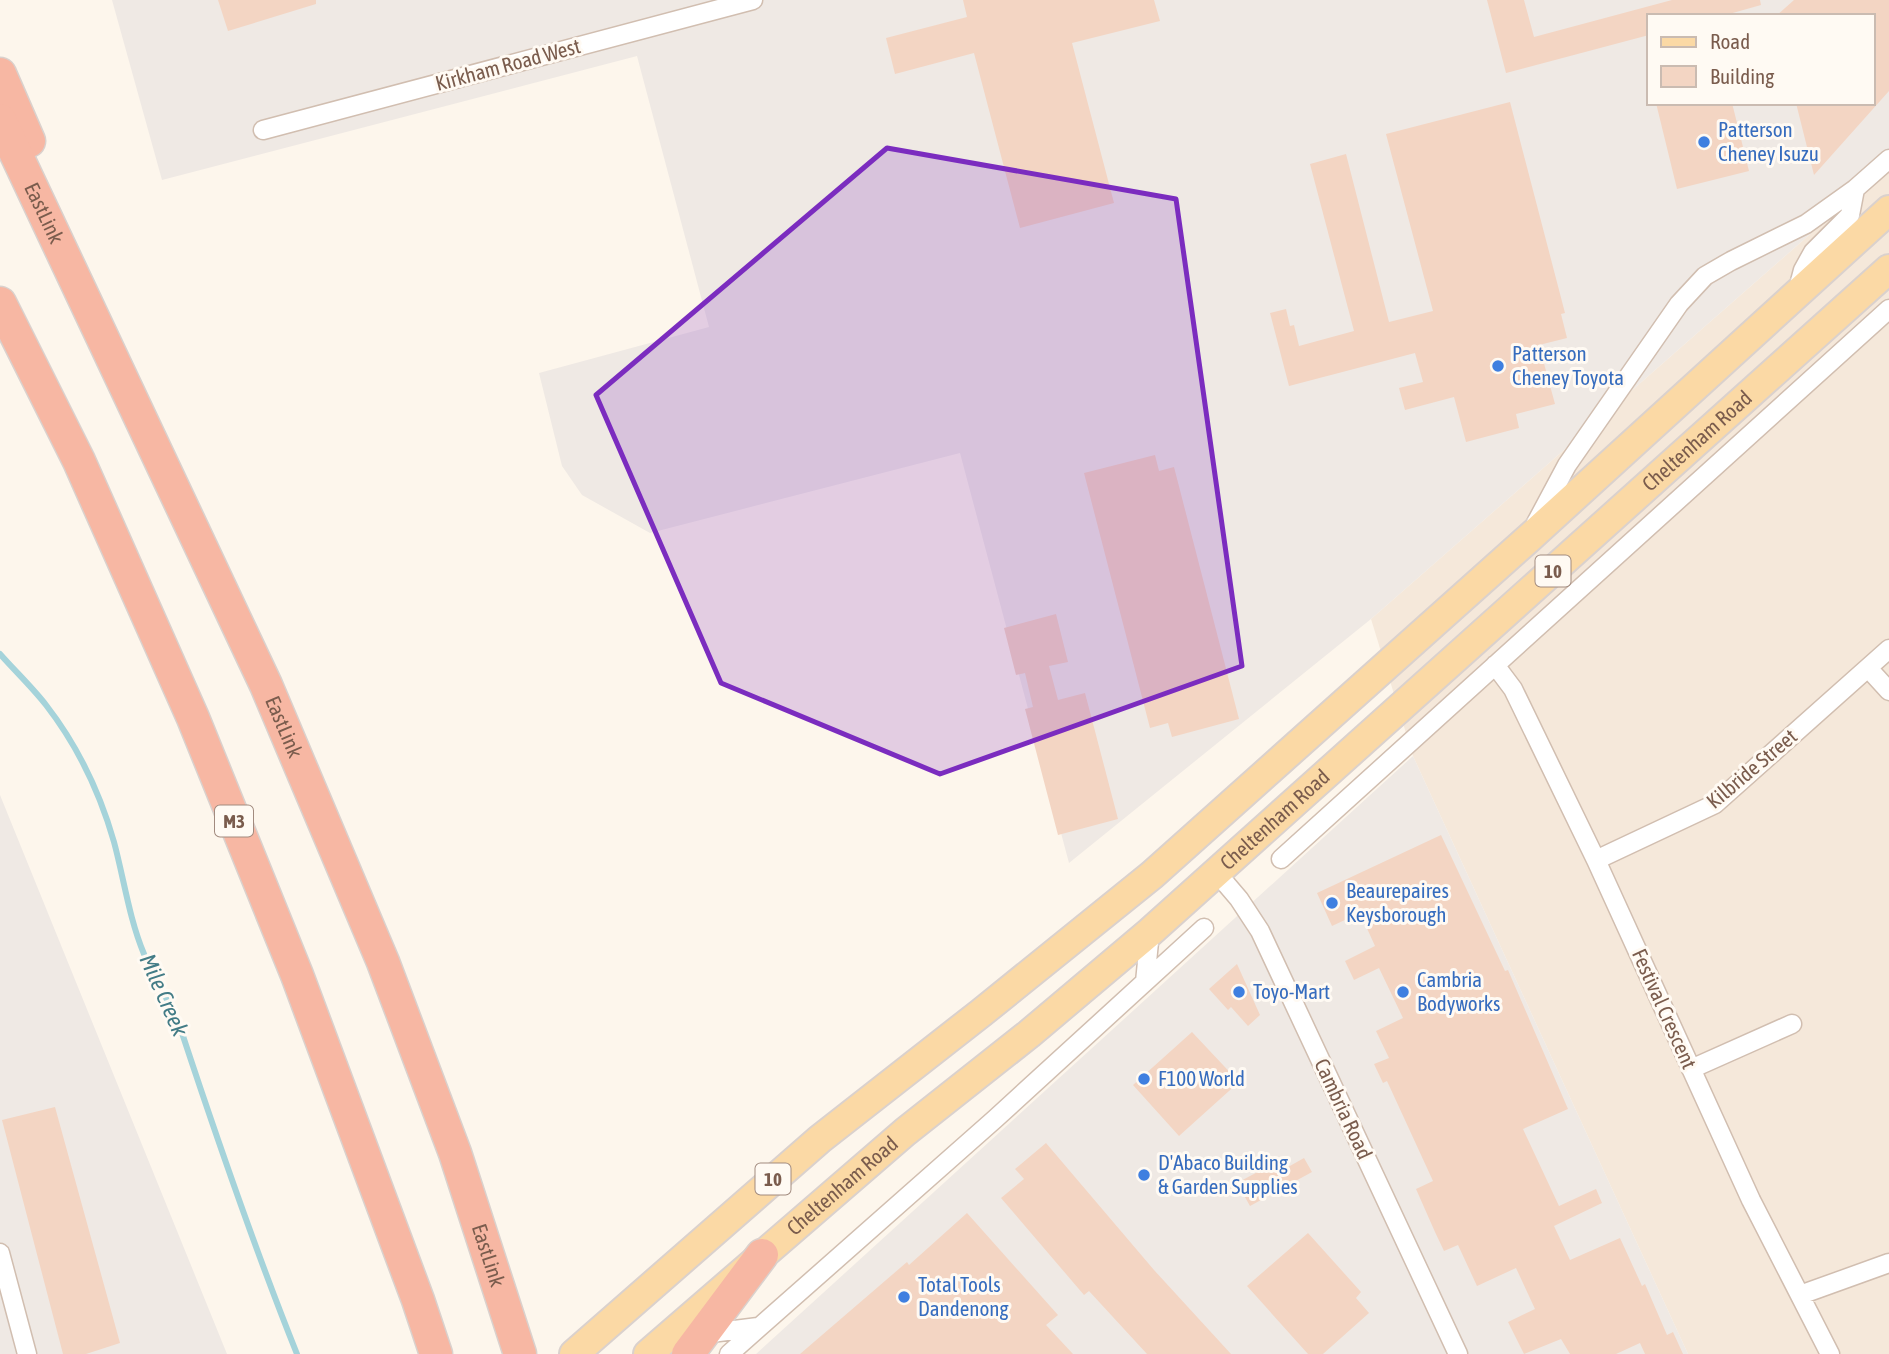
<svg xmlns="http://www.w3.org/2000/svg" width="1889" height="1354" font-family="'Asap Condensed',sans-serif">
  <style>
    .residential { fill: #f5e8da }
    .industrial { fill: #efe9e4; fill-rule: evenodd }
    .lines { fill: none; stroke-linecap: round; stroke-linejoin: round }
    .stream { stroke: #a5d3da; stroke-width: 6 }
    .building { fill: #f3d5c3 }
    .minor-casing { stroke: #d1beb0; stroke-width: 21 }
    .primary-casing { stroke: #dad1cd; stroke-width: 32 }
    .motorway-casing { stroke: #dad1cd; stroke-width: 35 }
    .minor { stroke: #fff; stroke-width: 18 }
    .primary { stroke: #fbd9a5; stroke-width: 28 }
    .motorway { stroke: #f7b7a3; stroke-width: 32 }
    .marked { fill: #7b2cbf; fill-opacity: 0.2; stroke: #7b2cbf; stroke-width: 5; stroke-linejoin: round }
    .shop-dot { fill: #3f7fe0; stroke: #fffaf3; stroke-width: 2.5 }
    .labels { text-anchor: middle; stroke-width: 6; stroke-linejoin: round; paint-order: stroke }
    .shield { fill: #fffaf3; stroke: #a28b7f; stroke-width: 2 }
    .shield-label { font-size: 19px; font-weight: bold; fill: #7a5c4d }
    .street-label { font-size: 21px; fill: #7a5c4d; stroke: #fffaf3 }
    .shop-label { font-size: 21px; fill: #366cbe; stroke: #fffaf3; text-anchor: start }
    .water-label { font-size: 23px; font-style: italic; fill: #437c86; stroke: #fffaf3 }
  </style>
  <rect width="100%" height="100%" fill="#fdf6ec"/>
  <!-- residential -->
  <path class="residential" d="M1889 165V1354H1688L1413 756 1371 619Z"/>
  <!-- industrial -->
  <path class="industrial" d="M112 0H1889V165L1371 619 1069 863 960 453 650 533 582 495 562 466 539 373 709 327 637 56 162 180ZM1649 16H1873V103H1649Z
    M1413 756 1688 1354H756Z
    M0 795 227 1354H0Z"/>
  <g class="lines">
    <!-- stream -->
    <path class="stream" d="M0 654C15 671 32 687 46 705 77 745 100 793 114 842 124 879 129 918 144 954 154 980 172 1004 181 1030 217 1139 254 1247 297 1354"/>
  </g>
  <!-- building -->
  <path class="building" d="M218 0H316V4L228 31Z
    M963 0H1154L1160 21 1072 43 1114 203 1020 228 974 53 895 74 886 38 967 17Z
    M1487 0H1524L1534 37 1672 0H1760L1761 5 1722 16H1649V35L1506 73Z
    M1794 0H1889V91L1814 175 1796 103H1873V16H1776Z
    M1510 102 1565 313 1561 314 1567 338 1539 345 1555 404 1516 414 1519 428 1466 442 1454 397 1405 410 1399 388 1423 382 1415 353 1289 386 1270 313 1286 309 1290 326 1294 325 1299 346 1354 331 1310 164 1346 154 1389 322 1433 311 1386 134Z
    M1656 103H1732L1749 171 1677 189Z
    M1155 455 1159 471 1174 467 1239 719 1172 737 1168 723 1150 728 1084 473Z
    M1056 614 1068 662 1049 666 1058 700 1085 693 1118 819 1058 835 1025 709 1033 707 1025 673 1016 675 1004 628Z
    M1441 835 1505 971 1508 970 1568 1109 1523 1129 1559 1206 1596 1189 1602 1203 1554 1226 1570 1260 1620 1238 1642 1286 1645 1284 1667 1335 1673 1332 1683 1354H1645L1640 1343 1616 1354H1570L1561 1339 1524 1354 1508 1322 1535 1309 1516 1268 1477 1286 1458 1245 1444 1251 1435 1232 1416 1189 1433 1181 1387 1081 1383 1083 1374 1064 1389 1058 1376 1031 1403 1018 1379 968 1354 980 1345 961 1375 946 1360 913 1332 926 1317 893Z
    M1237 964 1260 1015 1248 1026 1231 1007 1228 1010 1209 989Z
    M1192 1032 1239 1082 1179 1136 1133 1085Z
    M55 1107 120 1343 86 1354H63L2 1120Z
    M1046 1143 1154 1270 1231 1354H1147L1089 1291 1084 1295 1001 1198 1024 1179 1015 1169Z
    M1304 1158 1312 1172 1250 1206 1237 1183 1276 1162 1281 1171Z
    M967 1213 1058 1315 1046 1325 1073 1354H800L907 1262 909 1265Z
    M1308 1233 1361 1292 1356 1298 1369 1313 1323 1354H1308L1247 1286Z"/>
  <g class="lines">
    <!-- minor casing -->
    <g class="minor-casing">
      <path id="minor" d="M263 130 753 0
        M1798 289 1803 270 1813 252 1850 215 1855 189
        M1536 523 1567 465 1679 304 1705 276 1731 261 1806 224 1855 189 1889 159
        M1495 665 1513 689 1596 860 1751 1200 1830 1354
        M1868 668 1889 691
        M1281 859 1889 309
        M1596 860 1715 804 1889 649
        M1216 872 1239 899 1260 931 1458 1354
        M1145 982 1150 932
        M1691 1069 1792 1024
        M0 1253 27 1354
        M1800 1295 1889 1263
        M703 1334 758 1327
        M729 1354 995 1119 1204 928"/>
    </g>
    <!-- primary casing -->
    <g class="primary-casing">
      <g id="primary">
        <path d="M574 1354 820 1139 981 1013 1152 875 1528 539 1889 210"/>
        <path id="s1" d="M648 1354 905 1132 1029 1034 1150 932 1889 269"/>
      </g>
    </g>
    <!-- motorway casing -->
    <g class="motorway-casing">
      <g id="motorway">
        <path d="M0 74 29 141"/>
        <path id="s2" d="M0 120 266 685 383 962 455 1153 520 1354"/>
        <path d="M0 303 79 461 193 718 297 975 418 1300 436 1354"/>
        <path d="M688 1354 762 1255"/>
      </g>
    </g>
    <!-- minor -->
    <use href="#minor" class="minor"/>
    <!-- primary -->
    <use href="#primary" class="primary"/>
    <!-- motorway -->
    <use href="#motorway" class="motorway"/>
  </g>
  <!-- marked area -->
  <path class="marked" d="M887 148 1176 199 1242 666 940 774 721 683 596 395Z"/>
  <!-- markers -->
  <g class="shop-dot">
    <circle cx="1704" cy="142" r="7"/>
    <circle cx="1498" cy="366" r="7"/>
    <circle cx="1332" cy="903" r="7"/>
    <circle cx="1239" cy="992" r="7"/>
    <circle cx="1403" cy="992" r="7"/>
    <circle cx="1144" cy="1079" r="7"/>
    <circle cx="1144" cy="1175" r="7"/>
    <circle cx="904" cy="1297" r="7"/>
  </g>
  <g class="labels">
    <!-- shield labels -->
    <g class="shield">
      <rect x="1535.5" y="555.5" width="35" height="31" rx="5"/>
      <rect x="215" y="805.5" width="38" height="31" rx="5"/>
      <rect x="755.5" y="1163.5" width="35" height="31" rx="5"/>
    </g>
    <g class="shield-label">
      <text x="1553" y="578">10</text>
      <text x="234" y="828">M3</text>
      <text x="773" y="1186">10</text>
    </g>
    <!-- street labels -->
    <g class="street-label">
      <text transform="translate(508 65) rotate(-15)" y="7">Kirkham Road West</text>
      <text dy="7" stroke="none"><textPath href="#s2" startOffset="103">EastLink</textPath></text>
      <text dy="7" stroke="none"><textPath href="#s1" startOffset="1391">Cheltenham Road</textPath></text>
      <text dy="7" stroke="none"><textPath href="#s2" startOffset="670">EastLink</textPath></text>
      <text transform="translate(1752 769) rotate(-40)" y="7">Kilbride Street</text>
      <text dy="7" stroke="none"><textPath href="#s1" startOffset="824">Cheltenham Road</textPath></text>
      <text transform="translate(1664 1009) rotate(66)" y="7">Festival Crescent</text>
      <text transform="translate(1343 1109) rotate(65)" y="7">Cambria Road</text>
      <text dy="7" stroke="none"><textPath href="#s1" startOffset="257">Cheltenham Road</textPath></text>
      <text dy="7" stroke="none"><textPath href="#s2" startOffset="1237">EastLink</textPath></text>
    </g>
    <!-- shop labels -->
    <g class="shop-label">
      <text x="1718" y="137">Patterson<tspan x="1718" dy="24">Cheney Isuzu</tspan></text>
      <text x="1512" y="361">Patterson<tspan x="1512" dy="24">Cheney Toyota</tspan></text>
      <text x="1346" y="898">Beaurepaires<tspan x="1346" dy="24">Keysborough</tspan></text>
      <text x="1417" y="987">Cambria<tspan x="1417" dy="24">Bodyworks</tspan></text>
      <text x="1253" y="999">Toyo-Mart</text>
      <text x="1158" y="1086">F100 World</text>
      <text x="1158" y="1170">D'Abaco Building<tspan x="1158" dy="24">&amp; Garden Supplies</tspan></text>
      <text x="918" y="1292">Total Tools<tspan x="918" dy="24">Dandenong</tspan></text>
    </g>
    <!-- water labels -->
    <g class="water-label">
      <text transform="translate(164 995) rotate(66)" y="8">Mile Creek</text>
    </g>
  </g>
  <!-- legend -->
  <rect x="1647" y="14" width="228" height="91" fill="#fffaf3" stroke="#cabbb1" stroke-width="2"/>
  <rect x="1661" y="37" width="35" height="10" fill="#fbd9a5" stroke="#cabbb1" stroke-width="2"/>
  <text x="1710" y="49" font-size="21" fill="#7a5c4d">Road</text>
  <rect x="1661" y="66" width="35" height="21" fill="#f3d5c3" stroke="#cabbb1" stroke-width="2"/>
  <text x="1710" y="84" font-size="21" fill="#7a5c4d">Building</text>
</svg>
